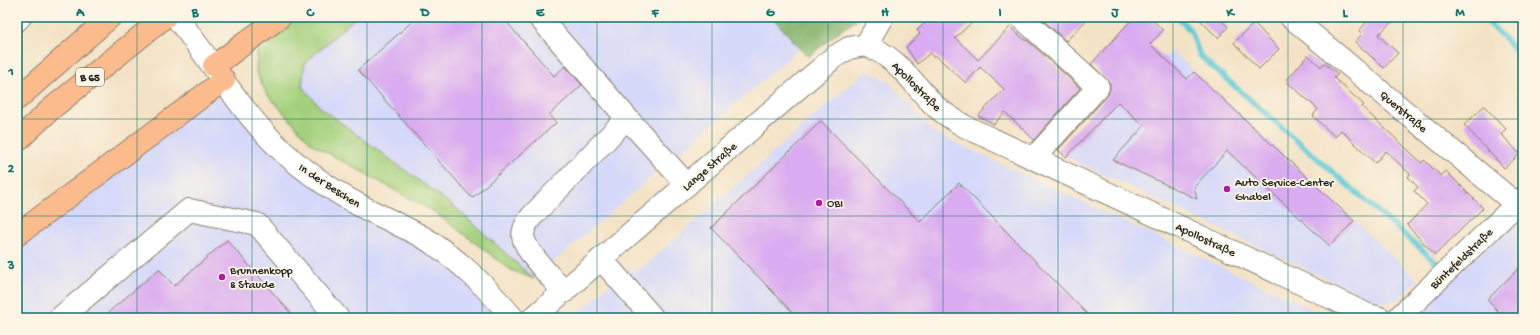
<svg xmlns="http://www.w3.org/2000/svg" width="1540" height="335" font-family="'Gochi Hand',sans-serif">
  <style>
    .built { fill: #d5d8f9 }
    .green { fill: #a4d07d; stroke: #60764c }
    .forest { fill: #83b26c; stroke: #506744 }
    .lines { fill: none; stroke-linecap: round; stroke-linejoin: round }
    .stream { stroke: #5cc9d4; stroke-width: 5.5 }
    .building { fill: #d9abf0 }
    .minor-casing { stroke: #887f70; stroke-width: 24 }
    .highway-casing { stroke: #887f70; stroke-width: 24 }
    .minor { stroke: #fff; stroke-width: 22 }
    .highway { stroke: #fbbb8d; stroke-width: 22 }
    .grid { fill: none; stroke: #0f766e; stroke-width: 1; stroke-opacity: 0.55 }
    .poi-dot { fill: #b5179e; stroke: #fcf5e5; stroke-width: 1.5 }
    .labels { text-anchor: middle; stroke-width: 3.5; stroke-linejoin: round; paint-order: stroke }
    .shield { fill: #fcf5e5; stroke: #5f5d58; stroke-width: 1 }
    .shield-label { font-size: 11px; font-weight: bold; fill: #1c1c1c }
    .street-label { font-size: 12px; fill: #1c1c1c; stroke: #fcf5e5 }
    .poi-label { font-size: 12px; fill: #1c1c1c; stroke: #fcf5e5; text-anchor: start }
    .neatline { fill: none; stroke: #0f766e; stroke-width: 1.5 }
    .grid-label { font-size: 13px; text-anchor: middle; font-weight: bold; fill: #0f766e }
  </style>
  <rect width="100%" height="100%" fill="#fcf5e5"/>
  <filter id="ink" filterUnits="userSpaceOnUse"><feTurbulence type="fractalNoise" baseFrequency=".025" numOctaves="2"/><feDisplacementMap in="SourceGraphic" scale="8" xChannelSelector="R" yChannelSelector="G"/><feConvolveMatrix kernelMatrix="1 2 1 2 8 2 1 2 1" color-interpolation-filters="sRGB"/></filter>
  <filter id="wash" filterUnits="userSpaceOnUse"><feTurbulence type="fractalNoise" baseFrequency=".012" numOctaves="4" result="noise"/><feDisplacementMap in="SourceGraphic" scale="16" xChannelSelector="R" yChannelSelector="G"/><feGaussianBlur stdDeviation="0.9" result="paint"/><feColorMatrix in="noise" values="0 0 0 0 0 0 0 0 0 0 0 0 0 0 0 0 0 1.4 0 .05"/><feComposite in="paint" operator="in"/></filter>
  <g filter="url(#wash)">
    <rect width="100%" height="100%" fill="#f3e2c5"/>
    <!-- built -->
    <path class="built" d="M356 17H772L800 48 534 279 457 209 320 107 302 86 305 63Z
      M1172 51 1418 280 1406 292 1397 299 1387 302 1375 301 1066 157 1118 102 1124 107 1136 89Z
      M867 70 888 81 935 133 1331 318H573L629 267 635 274Z
      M224 80 272 140 401 225 513 318H17V235Z
      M1523 213V318H1411Z"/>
    <!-- green -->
    <path class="green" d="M298 17H356L305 63 302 86 320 107 457 209 534 279 511 270 436 213 312 144 266 93 256 72 257 52Z"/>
    <!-- forest -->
    <path class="forest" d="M772 17H861L837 33 808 57Z"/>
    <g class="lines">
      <!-- stream -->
      <path class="stream" d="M1177 17 1191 31 1200 56 1437 263
        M1483 17 1523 57"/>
    </g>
    <g id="blocks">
      <!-- building -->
      <path class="building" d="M417 17H502L554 76 565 66 582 85 549 115 556 123 472 198 358 70Z
        M932 17H978L955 38 978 60 1010 27 1026 41 1027 40 1080 88 1034 140 1005 112 994 124 978 116 1004 89 980 67 966 83 935 55 933 57 930 53 917 64 906 47 920 34 917 30Z
        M1048 17H1089L1066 41 1044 21Z
        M1134 17H1149L1163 30 1150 44 1187 79 1194 72 1354 221 1330 246 1227 151 1194 187 1197 199 1113 160 1144 126 1118 102 1066 157 1058 150 1108 95 1110 89V83L1091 64Z
        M1197 17H1218L1228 27 1218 38Z
        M1371 17H1397L1378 35 1398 53 1384 68 1355 42 1362 34 1359 31Z
        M1254 23 1279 49 1259 69 1234 43Z
        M1308 55 1321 67 1324 63 1338 74 1334 78 1364 105 1362 107 1422 163 1424 160 1441 176 1446 171 1483 208 1435 255 1407 225 1427 204 1414 191 1418 187 1408 177 1410 174 1386 151 1375 163 1341 130 1335 137 1313 116 1318 109 1286 81Z
        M1484 106 1506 129 1501 134 1520 154 1504 168 1464 125Z
        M821 121 920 222 959 183 1091 318H798L711 228Z
        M227 240 295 318H102L159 269 174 286Z
        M1523 264V318H1505L1487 300Z"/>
    </g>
  </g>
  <g filter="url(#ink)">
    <use href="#blocks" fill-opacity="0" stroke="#887f70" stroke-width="1"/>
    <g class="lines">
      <!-- minor casing -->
      <g class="minor-casing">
        <path id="minor" d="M176 17C215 65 247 123 295 162 315 178 338 194 361 206 382 217 405 227 426 239 460 260 487 288 513 318
          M539 17 627 118
          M1021 17 1098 87 1034 158
          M1291 17 1516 204
          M17 20 20 17
          M866 45C898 58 910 80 933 104 942 113 953 119 964 126L1366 314 1380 318
          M602 260 653 318
          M564 292C553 279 525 252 523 236 523 228 527 222 532 216L627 118 687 185
          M60 318 189 210 257 224 338 318
          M533 318 834 57 849 48 866 45 882 17
          M1398 318 1523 198"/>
      </g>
      <!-- highway casing -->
      <g class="highway-casing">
        <path id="highway" d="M214 66 280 17
          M17 99 110 17
          M17 141 51 109 165 17
          M17 235 224 80"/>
      </g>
      <!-- minor -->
      <use href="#minor" class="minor"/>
      <!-- highway -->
      <use href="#highway" class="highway"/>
    </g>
  </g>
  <!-- grid -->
  <path class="grid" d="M137 17V318M252 17V318M367 17V318M482 17V318M597 17V318M712 17V318M828 17V318M943 17V318M1058 17V318M1173 17V318M1288 17V318M1403 17V318M17 119H1523M17 216H1523"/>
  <!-- markers -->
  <g class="poi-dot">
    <circle cx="1227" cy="189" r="4"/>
    <circle cx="819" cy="203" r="4"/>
    <circle cx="222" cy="277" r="4"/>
  </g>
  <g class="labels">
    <!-- shield labels -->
    <rect class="shield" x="76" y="68" width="28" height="18" rx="3"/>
    <g class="shield-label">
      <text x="90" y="81">B 65</text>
    </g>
    <!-- street labels -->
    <g class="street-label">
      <text transform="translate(917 86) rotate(45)" y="4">Apollostraße</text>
      <text transform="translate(1404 111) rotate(40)" y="4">Querstraße</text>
      <text transform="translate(709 166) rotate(-41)" y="4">Lange Straße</text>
      <text transform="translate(330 185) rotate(33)" y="4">In der Beschen</text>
      <text transform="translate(1206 239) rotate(25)" y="4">Apollostraße</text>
      <text transform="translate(1461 258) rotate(-44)" y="4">Büntefeldstraße</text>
    </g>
    <!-- poi labels -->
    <g class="poi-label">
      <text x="1235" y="186">Auto Service-Center<tspan x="1235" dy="14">Ghabel</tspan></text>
      <text x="827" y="207">OBI</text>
      <text x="230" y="274">Brunnenkopp<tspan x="230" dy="14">&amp; Staude</tspan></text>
    </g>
  </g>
  <!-- margin -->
  <rect width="1540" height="335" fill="none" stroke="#fcf5e5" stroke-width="44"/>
  <rect x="22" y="22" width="1496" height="291" class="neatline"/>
  <g class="grid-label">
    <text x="80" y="16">A</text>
    <text x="195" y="16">B</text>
    <text x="310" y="16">C</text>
    <text x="425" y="16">D</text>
    <text x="540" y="16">E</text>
    <text x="655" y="16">F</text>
    <text x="770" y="16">G</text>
    <text x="885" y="16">H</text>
    <text x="1000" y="16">I</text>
    <text x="1115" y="16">J</text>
    <text x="1230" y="16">K</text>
    <text x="1345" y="16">L</text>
    <text x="1460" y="16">M</text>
    <text x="11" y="75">1</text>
    <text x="11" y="172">2</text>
    <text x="11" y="269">3</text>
  </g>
</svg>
